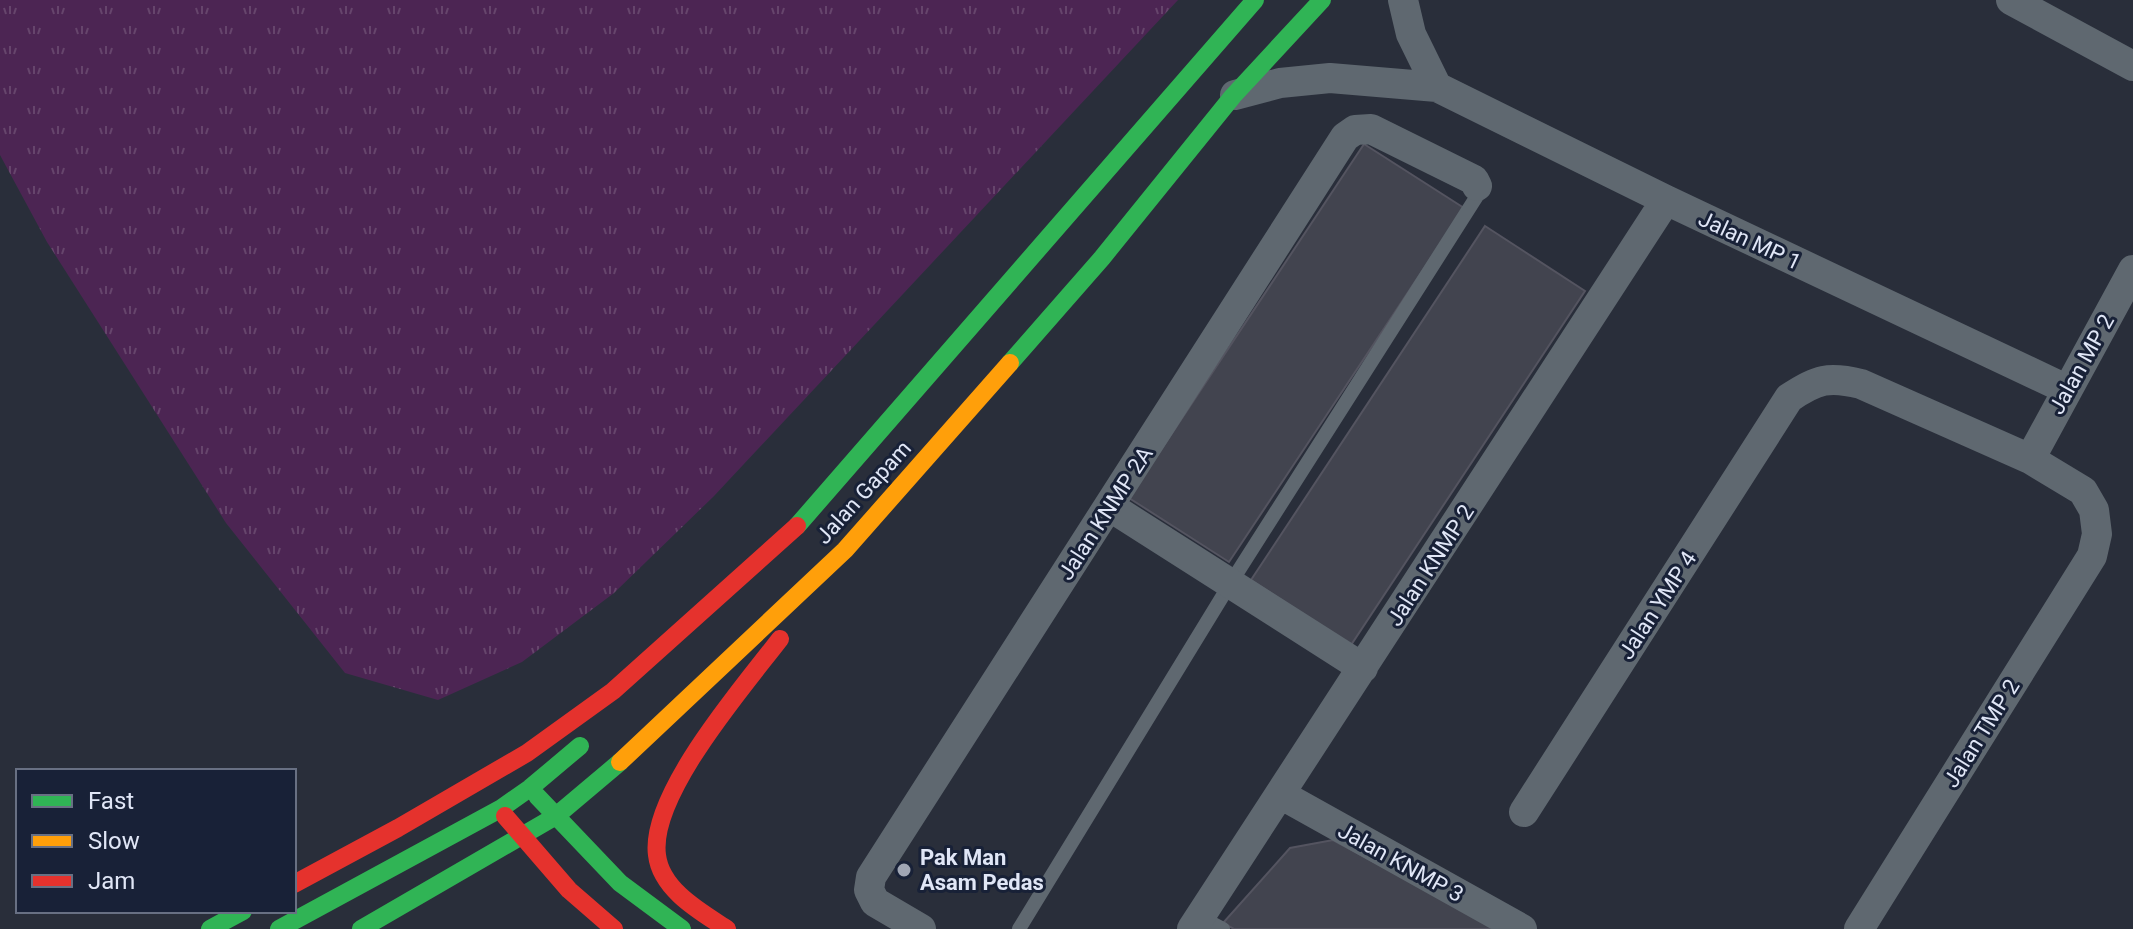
<svg xmlns="http://www.w3.org/2000/svg" width="2133" height="929" font-family="Roboto,sans-serif">
  <style>
    .grass { fill: url(#grass-tufts) }
    .building { fill: #42444f; stroke: #545460; stroke-width: 2 }
    .lines { fill: none; stroke-linecap: round; stroke-linejoin: round }
    .lane { stroke: #5f6870; stroke-width: 14 }
    .street { stroke: #5f6870; stroke-width: 30 }
    .fast { stroke: #30b455; stroke-width: 18 }
    .slow { stroke: #ff9f0a; stroke-width: 18 }
    .jam { stroke: #e5322d; stroke-width: 18 }
    .poi-dot { fill: #a0a6b4; stroke: #182137; stroke-width: 3 }
    .labels { text-anchor: middle; stroke-width: 6; stroke-linejoin: round; paint-order: stroke }
    .street-label { font-size: 22px; fill: #e0e6f6; stroke: #182137 }
    .poi-label { font-size: 22px; font-weight: bold; fill: #e0e6f6; stroke: #182137; text-anchor: start }
  </style>
  <defs>
    <pattern id="grass-tufts" width="24" height="20" patternUnits="userSpaceOnUse" patternTransform="scale(2)"><rect width="24" height="20" fill="#4c2553"/><path d="M3 7l-1-3M5 7V3M7 7l1-3M15 17l-1-3M17 17v-4M19 17l1-3" fill="none" stroke="#66456c"/></pattern>
  </defs>
  <rect width="100%" height="100%" fill="#292e3a"/>
  <!-- grass -->
  <path class="grass" d="M0 0H1178L714 496 614 593 522 662 438 700 345 673 226 523 47 242 0 155Z"/>
  <!-- building -->
  <path class="building" d="M1364 144 1464 208 1229 562 1129 498Z
    M1485 226 1585 291 1351 645 1251 580Z
    M1333 840 1499 929H1234L1223 923 1290 848Z"/>
  <g class="lines">
    <!-- lane -->
    <path class="lane" d="M1200 917 1223 929
      M1019 929 1230 584 1477 196V186"/>
    <!-- street -->
    <path class="street" d="M1403 0 1411 34 1437 87
      M2011 0 2133 66
      M1235 95 1280 83 1330 78 1437 87 1666 200 2066 389
      M2030 459 2133 270
      M1109 506 1363 668
      M1280 794 1522 929
      M1524 812 1789 398C1817 379 1829 376 1861 384L2030 459 2083 491 2094 510 2097 534 2092 556 1859 929
      M921 929 875 902 869 890 871 877 1345 137 1355 130 1371 129 1474 180 1477 186
      M1192 929 1666 200"/>
    <!-- fast -->
    <path class="fast" d="M1010 363 1102 258 1233 96 1322 0
      M797 526 1255 0
      M537 796 620 883 682 929
      M210 929 243 911
      M279 929 500 809 530 788 580 746
      M361 929 556 816 620 762"/>
    <!-- slow -->
    <path class="slow" d="M620 762 845 550 1010 363"/>
    <!-- jam -->
    <path class="jam" d="M505 816 569 890 614 929
      M294 884 398 828 527 753 613 691 797 526
      M727 929C701 912 661 890 657 855 649 795 744 686 780 639"/>
  </g>
  <!-- markers -->
  <circle class="poi-dot" cx="904" cy="870" r="8"/>
  <g class="labels">
    <!-- street labels -->
    <g class="street-label">
      <text transform="translate(1750 240) rotate(25)" y="8">Jalan MP 1</text>
      <text transform="translate(2081 364) rotate(-61)" y="8">Jalan MP 2</text>
      <text transform="translate(863 492) rotate(-48)" y="8">Jalan Gapam</text>
      <text transform="translate(1105 513) rotate(-57)" y="8">Jalan KNMP 2A</text>
      <text transform="translate(1430 565) rotate(-57)" y="8">Jalan KNMP 2</text>
      <text transform="translate(1657 605) rotate(-57)" y="8">Jalan YMP 4</text>
      <text transform="translate(1981 733) rotate(-58)" y="8">Jalan TMP 2</text>
      <text transform="translate(1401 862) rotate(29)" y="8">Jalan KNMP 3</text>
    </g>
    <!-- poi labels -->
    <g class="poi-label">
      <text x="920" y="865">Pak Man<tspan x="920" dy="25">Asam Pedas</tspan></text>
    </g>
  </g>
  <!-- legend -->
  <rect x="16" y="769" width="280" height="144" fill="#182137" stroke="#687083" stroke-width="2"/>
  <rect x="32" y="795" width="40" height="12" fill="#30b455" stroke="#687083" stroke-width="2"/>
  <text x="88" y="809" font-size="24" fill="#e0e6f6">Fast</text>
  <rect x="32" y="835" width="40" height="12" fill="#ff9f0a" stroke="#687083" stroke-width="2"/>
  <text x="88" y="849" font-size="24" fill="#e0e6f6">Slow</text>
  <rect x="32" y="875" width="40" height="12" fill="#e5322d" stroke="#687083" stroke-width="2"/>
  <text x="88" y="889" font-size="24" fill="#e0e6f6">Jam</text>
</svg>
